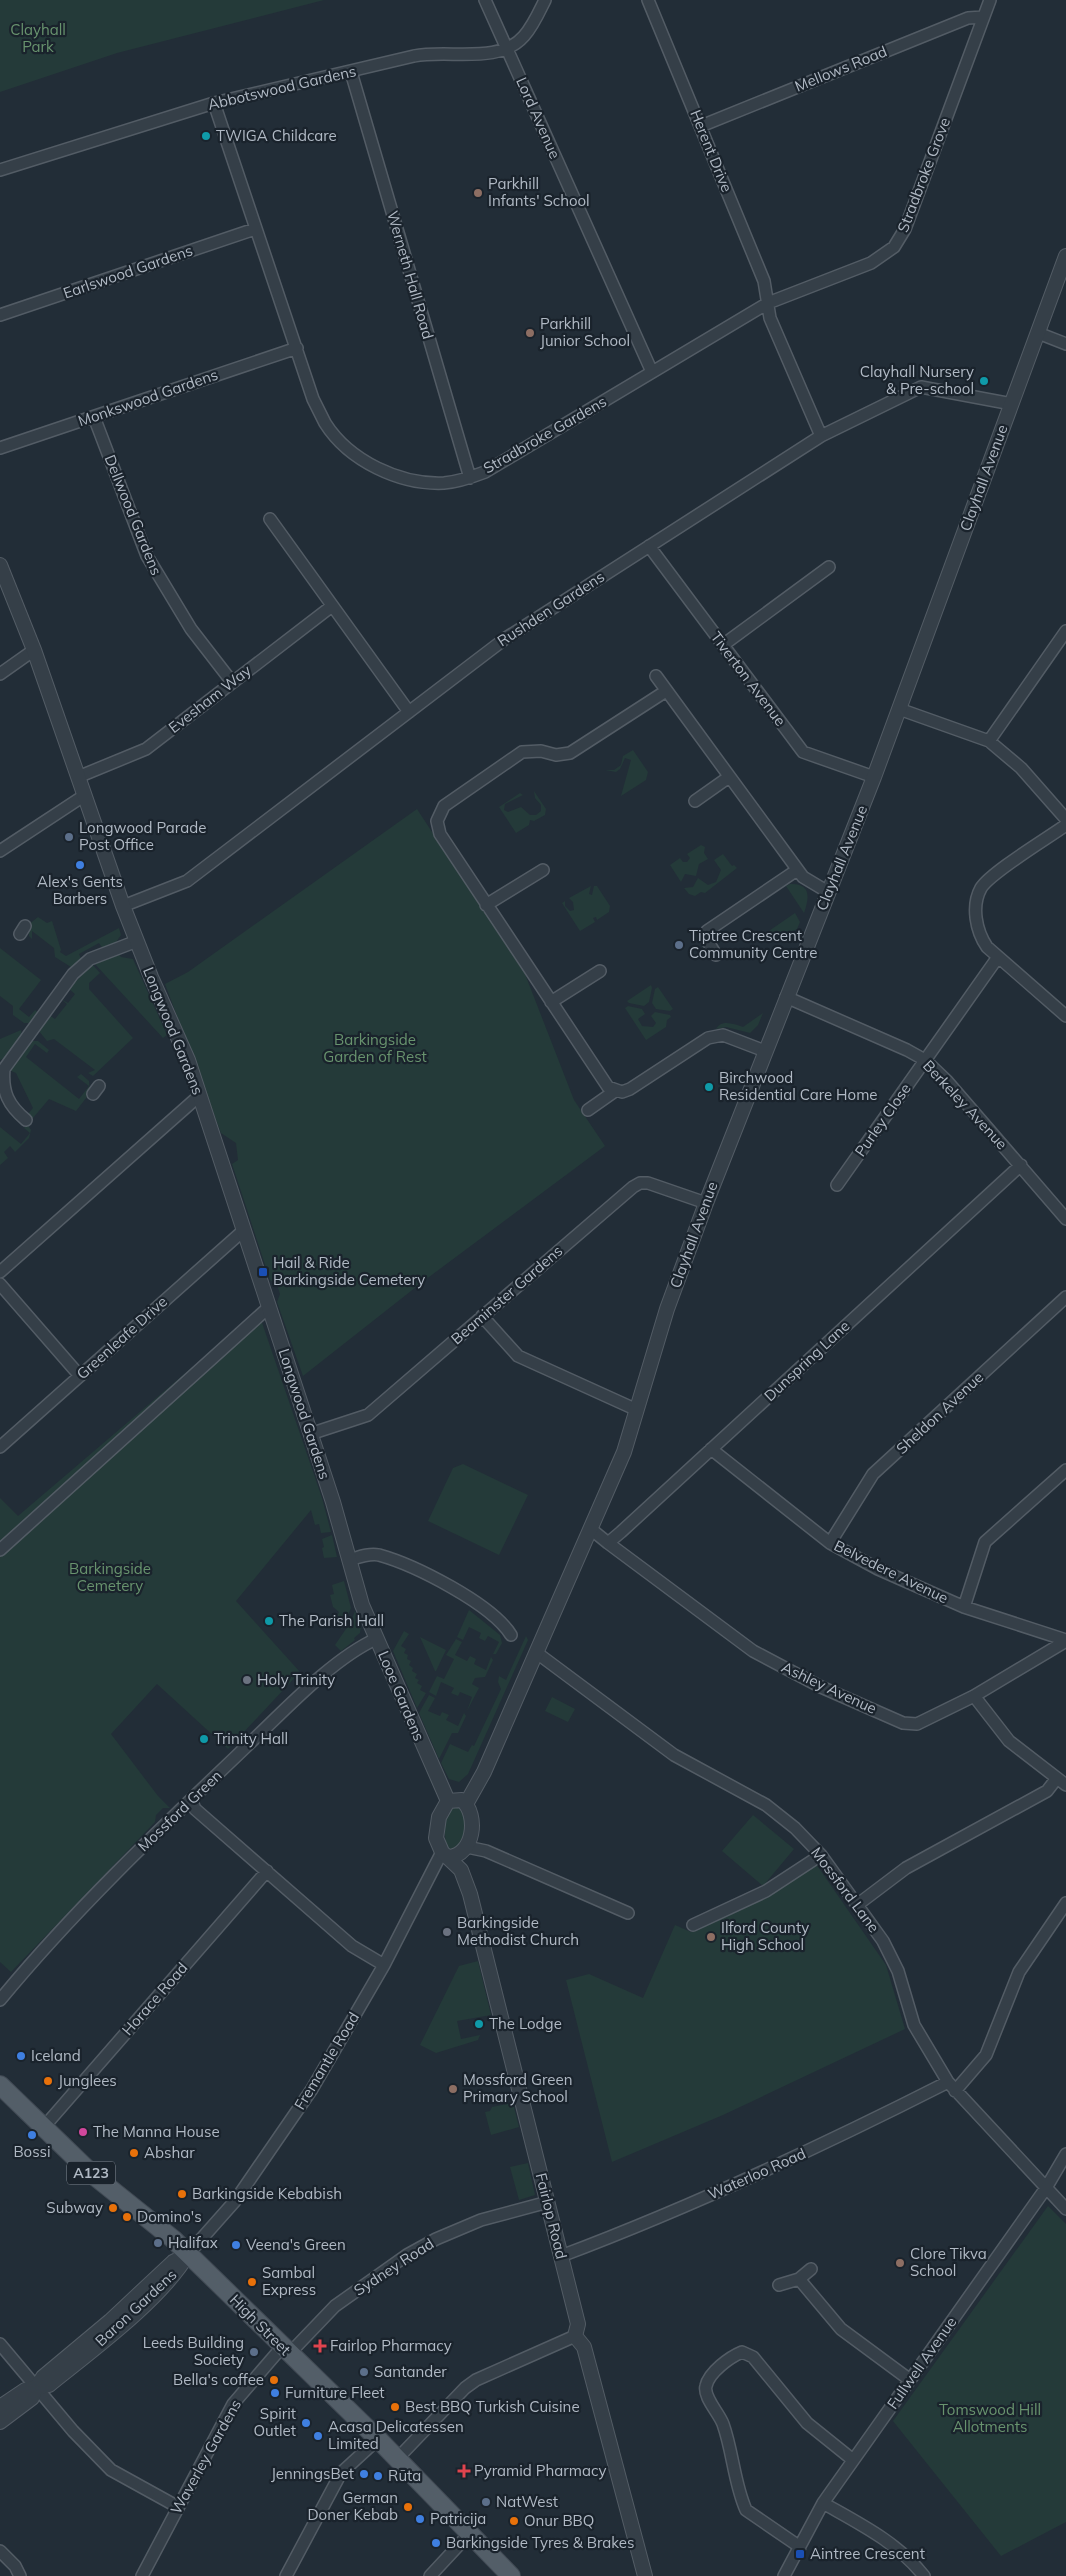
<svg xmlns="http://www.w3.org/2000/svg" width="1066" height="2576" font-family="Mulish,sans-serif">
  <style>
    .green { fill: #243a39 }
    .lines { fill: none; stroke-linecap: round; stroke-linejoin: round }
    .minor-casing { stroke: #535c65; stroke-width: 14 }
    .tertiary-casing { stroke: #535c65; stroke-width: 16 }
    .primary-casing { stroke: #414a54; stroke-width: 20 }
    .minor { stroke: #353f48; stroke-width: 11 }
    .tertiary { stroke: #353f48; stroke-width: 14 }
    .primary { stroke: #535e68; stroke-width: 18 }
    .culture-dot { fill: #0f9aa8; stroke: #1a232c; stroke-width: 2 }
    .education-dot { fill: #8d6e63; stroke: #1a232c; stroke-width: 2 }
    .service-dot { fill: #5c6f8a; stroke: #1a232c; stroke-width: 2 }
    .shop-dot { fill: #3f7fe0; stroke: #1a232c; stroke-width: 2 }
    .transit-dot { fill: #1a4fb4; stroke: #1a232c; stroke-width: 2 }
    .worship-dot { fill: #6b7280; stroke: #1a232c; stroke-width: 2 }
    .food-dot { fill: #e8710a; stroke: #1a232c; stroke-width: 2 }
    .hotel-dot { fill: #d1479c; stroke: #1a232c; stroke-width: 2 }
    .health-dot { fill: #e0444e; stroke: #1a232c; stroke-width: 2 }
    .labels { text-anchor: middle; stroke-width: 4.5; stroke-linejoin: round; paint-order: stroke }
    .shield { fill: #1a232c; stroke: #838c96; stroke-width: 1 }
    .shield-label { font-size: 14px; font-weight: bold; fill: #b0b9c4 }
    .park-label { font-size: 15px; fill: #68936e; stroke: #1a232c }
    .street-label { font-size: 15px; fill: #b0b9c4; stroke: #1a232c }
    .poi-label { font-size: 15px; fill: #b0b9c4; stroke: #1a232c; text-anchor: start }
  </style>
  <rect width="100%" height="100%" fill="#222d37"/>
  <!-- green -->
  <path class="green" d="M0 0H324L117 53 0 92Z
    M633 750 648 772 646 780 621 796 631 760 625 758 620 769 616 772 605 770H614L621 765 623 756Z
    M534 791 546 809 545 815 534 821 530 820 529 825 516 833 499 807 520 793 523 795 505 804 504 810 508 812 521 807 530 815H536L541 811V805L535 798Z
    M417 809 525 974 574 1100 605 1146 425 1280 303 1376 277 1302 280 1294 277 1285 270 1280 232 1164 238 1160 236 1143 221 1133 165 984 188 972Z
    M701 845 705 847 704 853 708 859 699 864 696 876 685 874 681 882 670 865 680 858 683 862H687L690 858 687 854Z
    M723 854 732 866 734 865 737 868 705 893 701 892 695 896 689 894 684 888 693 887 698 878 708 885 716 882 721 870 714 860Z
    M790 884C812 883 809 899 804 913L786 886Z
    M591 886 589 894 592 895 594 886H597L610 906 609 912 597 920 596 917 593 918 595 922 580 931 562 903 565 901V906L570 911 574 910 573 902 569 898Z
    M795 913 800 922 797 929 790 933 787 939 776 935 771 938 766 933Z
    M38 917 47 923 52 921 61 950 60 952 66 956 119 928 121 935 114 945 103 949 99 943 79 954 82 961 71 967 55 957 54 948 32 931V939L29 936 28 925Z
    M0 948 41 980 19 1009 29 1017 35 1010 40 1014 31 1023H24L13 1015V1006L0 996Z
    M118 953 121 957 133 959 167 1035 163 1038 94 963Z
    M92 964 100 973 89 983V989L133 1038 93 1076 88 1073 95 1070 54 1039 47 1041 39 1031 49 1015 55 1019 67 1004 61 999 68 1003 75 994 69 989Z
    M651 985 652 988 649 1002 644 1006 629 1003 627 1001Z
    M658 987 673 1009 670 1011 656 1009 652 1003 655 989Z
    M628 1006 642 1009 645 1014 638 1019 642 1026 653 1027 656 1023 651 1016 655 1012 670 1015 671 1017 667 1020 666 1027 646 1040 625 1008Z
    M763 1013 758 1025 750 1033 726 1027 716 1029C722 1019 733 1024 743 1027Z
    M21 1030C24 1039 9 1058 0 1060V1039Z
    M30 1041H38L49 1050 47 1053 35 1044 26 1057 79 1099 89 1086 77 1077 81 1074 89 1081 90 1093 76 1111 49 1099 33 1118 28 1114 33 1108 16 1073 9 1070Z
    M27 1124 31 1130 29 1138 15 1152 10 1146 4 1152 8 1158 0 1165V1127L21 1144 30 1133 24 1128Z
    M258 1311 322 1498 331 1532 321 1533 319 1524 315 1525 311 1510 236 1601 300 1672 228 1749 157 1684 111 1734 158 1796 170 1808H163L156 1815 155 1822 11 1972 0 1962V1498L18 1516Z
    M463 1464 528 1495 499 1555 428 1521 453 1468Z
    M332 1535 337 1557 324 1558 322 1548 324 1547 322 1539Z
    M344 1581 351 1608 342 1629 334 1622 339 1612 333 1607 330 1595 334 1594 332 1585Z
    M469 1610 500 1635 502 1643 496 1654H493L499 1642 488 1636 485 1641 479 1638 481 1633 469 1627 463 1640 457 1637Z
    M355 1611 361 1626 360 1633 354 1638 355 1640 341 1651 335 1645 350 1623Z
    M404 1631 409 1634 401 1646 406 1649 404 1653 408 1655 407 1659 411 1661 409 1665 413 1668 412 1671 417 1674 415 1678 419 1680 417 1683 422 1686 420 1690 426 1693 417 1708 393 1651Z
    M526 1636 528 1640 468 1774 459 1782 449 1779 441 1763 450 1744 468 1752 472 1745 474 1746 501 1689 498 1682 499 1676 506 1680Z
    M420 1637 446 1650 436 1671H435Z
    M456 1639 462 1642 455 1655 467 1661 470 1656 476 1659 474 1664 486 1670 491 1657 493 1660 485 1677 475 1678 472 1684 479 1688 467 1711 472 1697 460 1692 458 1696 451 1693 454 1688 441 1682 436 1696 429 1692 437 1676 444 1679 454 1659 446 1655Z
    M429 1695 435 1698 428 1711 440 1716 442 1712 449 1715 446 1720 458 1726 464 1713 466 1716 458 1733H452L439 1759 419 1713Z
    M552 1697 575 1709 568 1722 545 1711Z
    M457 1806C468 1817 466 1832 460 1845L452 1851 446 1845 444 1824 450 1810Z
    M753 1815 794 1849 763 1886 722 1851Z
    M816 1864 886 1965 905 2029 723 2115 612 2162 566 1980 589 1974 643 1998 675 1925 691 1932 769 1896Z
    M478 1961 491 2015 457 2021 461 2039 480 2035 478 2040 436 2053 420 2045 459 1966Z
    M513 2103 519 2127 491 2135 485 2112 490 2111 492 2107Z
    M528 2163 535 2195 519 2200 510 2167Z
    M1048 2206 1066 2224V2522L1001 2556 893 2421Z"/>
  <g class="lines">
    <!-- minor casing -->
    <g class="minor-casing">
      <path id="minor" d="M485 0 652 372
        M648 0 764 281 770 318 821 436
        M351 72 470 478
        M214 103 313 399C317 407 321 415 325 423 349 461 400 485 444 483 458 482 472 477 485 472L768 303 871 263 894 247 905 229 990 0
        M701 126 968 18 983 17
        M0 170 214 103 414 56C449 49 499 65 524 36 533 26 539 12 545 0
        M0 315 255 229
        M1038 333 1066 344
        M94 417 147 556 191 629 232 682
        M0 448 297 348
        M270 519 409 712
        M649 546 803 752 874 777
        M723 645 829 567
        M0 674 34 650
        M656 676 803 877 828 892
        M666 691 570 753 556 755 541 751 522 752 444 806 437 821 440 834 608 1087 622 1092 630 1089 708 1038 723 1035 765 1051
        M899 709 989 741 1021 768 1066 819
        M989 741 1066 631
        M78 777 146 749 332 606
        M695 801 729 777
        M1066 825C1048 838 991 872 981 888 971 906 976 931 987 947L1066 1016
        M0 851 85 795
        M486 905 543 870
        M123 906 187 881 506 638 821 436 921 387 1012 404
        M20 934 25 926
        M716 955 705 937 707 931 797 870
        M786 997 907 1050 925 1060 947 1081 1066 1219
        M551 1002 600 971
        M93 1094 99 1086
        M588 1110 615 1091
        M26 1120C8 1105 2 1092 4 1069L73 974 90 959 137 941
        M837 1185 998 957
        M0 1272 200 1095
        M0 1284 80 1376
        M482 1316 518 1356 637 1410
        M310 1434 368 1415 633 1187 640 1183H648L706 1203
        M0 1447 244 1230
        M711 1449 830 1543 878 1569 964 1607 1066 1640
        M592 1530 608 1543 621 1532 1021 1165
        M608 1543 753 1651 821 1687 903 1723 917 1724 974 1696 1066 1641
        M830 1543 873 1474 1066 1297
        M0 1550 269 1307
        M349 1560C359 1557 369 1553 379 1555 415 1565 492 1604 511 1635
        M964 1607 985 1542 1066 1470
        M537 1653 674 1755 766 1805 795 1828 821 1855 883 1941 898 1971 914 2025 948 2082 1066 2209
        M974 1696 1009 1741 1066 1785
        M193 1797V1804L195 1809 352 1946 384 1965
        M467 1847 486 1851 628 1913
        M857 1905 906 1868 1047 1791 1057 1778
        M693 1925 766 1891 821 1855
        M0 2000C75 1909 162 1827 248 1745 284 1711 332 1659 376 1639
        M955 2091 986 2055 1019 1972 1066 1903
        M43 2128 267 1871
        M188 2254 235 2201 312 2089 384 1965 442 1852
        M561 2256C694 2206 822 2146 948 2082
        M799 2279 841 2329 910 2380
        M779 2285 799 2279 811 2269
        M0 2344 73 2431 111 2470 178 2507
        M289 2354 335 2306 407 2255 436 2239 481 2220 548 2202
        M398 2458 465 2388 476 2380 575 2336
        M823 2503C860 2524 897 2542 924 2576
        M800 2547 746 2510C734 2483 733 2452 723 2424 719 2413 703 2397 706 2386 709 2372 730 2357 742 2352L753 2357 807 2423 853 2460
        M0 2551 15 2566 20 2576
        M142 2576 233 2404 282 2347
        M286 2576 341 2473 378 2439
        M430 2576 470 2533
        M784 2576 823 2503 1046 2188 1066 2154"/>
    </g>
    <!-- tertiary casing -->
    <g class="tertiary-casing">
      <path id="tertiary" d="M0 565 34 650 123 906 151 977 188 1060 333 1502 362 1605 448 1801
        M466 1804 484 1772 624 1452 667 1309 706 1203 874 777 1066 256
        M449 1857C474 1855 479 1815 462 1800L448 1801 439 1817 436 1838 442 1852 461 1870 470 1894 578 2324 575 2336 584 2347 645 2576
        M0 2407 25 2390 36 2388 43 2377 110 2321 173 2262 185 2256
        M0 2422 32 2398 36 2388 49 2385C91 2351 161 2300 188 2254"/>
    </g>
    <!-- primary casing -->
    <g class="primary-casing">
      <path id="primary" d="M0 2085 92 2174 173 2239 378 2439 511 2576"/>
    </g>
    <!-- minor -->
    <use href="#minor" class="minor"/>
    <!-- tertiary -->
    <use href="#tertiary" class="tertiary"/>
    <!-- primary -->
    <use href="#primary" class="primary"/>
  </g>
  <!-- markers -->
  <g class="culture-dot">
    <circle cx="206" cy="136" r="5"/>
    <circle cx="984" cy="381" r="5"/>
    <circle cx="709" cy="1087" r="5"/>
    <circle cx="269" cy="1621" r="5"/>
    <circle cx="204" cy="1739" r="5"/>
    <circle cx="479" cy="2024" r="5"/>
  </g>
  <g class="education-dot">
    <circle cx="478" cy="193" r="5"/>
    <circle cx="530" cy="333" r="5"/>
    <circle cx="711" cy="1937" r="5"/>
    <circle cx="453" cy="2089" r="5"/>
    <circle cx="900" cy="2263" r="5"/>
  </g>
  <g class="service-dot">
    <circle cx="69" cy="837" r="5"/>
    <circle cx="679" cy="945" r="5"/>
    <circle cx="158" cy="2243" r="5"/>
    <circle cx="254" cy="2352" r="5"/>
    <circle cx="364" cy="2372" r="5"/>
    <circle cx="486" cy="2502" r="5"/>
  </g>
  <g class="shop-dot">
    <circle cx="80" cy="865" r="5"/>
    <circle cx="21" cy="2056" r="5"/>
    <circle cx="32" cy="2135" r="5"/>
    <circle cx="236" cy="2245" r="5"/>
    <circle cx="275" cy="2393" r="5"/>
    <circle cx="306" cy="2423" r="5"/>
    <circle cx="318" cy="2436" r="5"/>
    <circle cx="364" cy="2474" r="5"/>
    <circle cx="378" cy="2476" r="5"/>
    <circle cx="420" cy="2519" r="5"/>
    <circle cx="436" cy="2543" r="5"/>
  </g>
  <g class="transit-dot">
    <rect x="258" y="1267" width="10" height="10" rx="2.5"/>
    <rect x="795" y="2549" width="10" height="10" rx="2.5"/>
  </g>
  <g class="worship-dot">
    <circle cx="247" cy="1680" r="5"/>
    <circle cx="447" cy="1932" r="5"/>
  </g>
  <g class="food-dot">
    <circle cx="48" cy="2081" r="5"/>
    <circle cx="134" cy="2153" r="5"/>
    <circle cx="182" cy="2194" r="5"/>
    <circle cx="113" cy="2208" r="5"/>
    <circle cx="127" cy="2217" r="5"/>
    <circle cx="252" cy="2282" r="5"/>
    <circle cx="274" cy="2380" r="5"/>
    <circle cx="395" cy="2407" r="5"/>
    <circle cx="408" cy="2507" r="5"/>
    <circle cx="514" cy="2521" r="5"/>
  </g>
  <circle class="hotel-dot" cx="83" cy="2132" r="5"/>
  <g class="health-dot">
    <path d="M317.5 2338.5h5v5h5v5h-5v5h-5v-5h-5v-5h5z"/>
    <path d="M461.5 2463.5h5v5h5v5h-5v5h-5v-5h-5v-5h5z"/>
  </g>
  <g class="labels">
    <!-- shield labels -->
    <rect class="shield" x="67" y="2161.5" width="48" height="23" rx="4"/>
    <g class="shield-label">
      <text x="91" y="2178">A123</text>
    </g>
    <!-- park labels -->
    <g class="park-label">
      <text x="38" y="35">Clayhall<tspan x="38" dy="17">Park</tspan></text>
      <text x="375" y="1045">Barkingside<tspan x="375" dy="17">Garden of Rest</tspan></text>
      <text x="110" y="1574">Barkingside<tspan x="110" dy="17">Cemetery</tspan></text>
      <text x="990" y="2415">Tomswood Hill<tspan x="990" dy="17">Allotments</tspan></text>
    </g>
    <!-- street labels -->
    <g class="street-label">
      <text transform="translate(841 69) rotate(-22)" y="5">Mellows Road</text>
      <text transform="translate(282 88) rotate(-13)" y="5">Abbotswood Gardens</text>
      <text transform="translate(538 118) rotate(66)" y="5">Lord Avenue</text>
      <text transform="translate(711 151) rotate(68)" y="5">Herent Drive</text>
      <text transform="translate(924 175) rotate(-69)" y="5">Stradbroke Grove</text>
      <text transform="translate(128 272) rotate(-19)" y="5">Earlswood Gardens</text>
      <text transform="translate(410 275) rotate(74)" y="5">Werneth Hall Road</text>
      <text transform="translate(148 398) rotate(-19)" y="5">Monkswood Gardens</text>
      <text transform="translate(545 435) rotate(-30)" y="5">Stradbroke Gardens</text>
      <text transform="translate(984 478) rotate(-70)" y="5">Clayhall Avenue</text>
      <text transform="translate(133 515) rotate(68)" y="5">Dellwood Gardens</text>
      <text transform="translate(551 609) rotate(-33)" y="5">Rushden Gardens</text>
      <text transform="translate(748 679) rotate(53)" y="5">Tiverton Avenue</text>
      <text transform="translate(210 699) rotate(-38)" y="5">Evesham Way</text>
      <text transform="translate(842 858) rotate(-68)" y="5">Clayhall Avenue</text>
      <text transform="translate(173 1031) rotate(68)" y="5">Longwood Gardens</text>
      <text transform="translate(965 1105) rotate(47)" y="5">Berkeley Avenue</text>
      <text transform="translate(883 1120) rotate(-55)" y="5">Purley Close</text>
      <text transform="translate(694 1235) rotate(-70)" y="5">Clayhall Avenue</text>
      <text transform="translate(507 1295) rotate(-41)" y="5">Beaminster Gardens</text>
      <text transform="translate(122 1338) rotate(-42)" y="5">Greenleafe Drive</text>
      <text transform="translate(807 1361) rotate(-43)" y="5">Dunspring Lane</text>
      <text transform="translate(940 1413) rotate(-43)" y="5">Sheldon Avenue</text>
      <text transform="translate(304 1414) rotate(72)" y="5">Longwood Gardens</text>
      <text transform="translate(891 1572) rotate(26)" y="5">Belvedere Avenue</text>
      <text transform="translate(829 1688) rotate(25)" y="5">Ashley Avenue</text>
      <text transform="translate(401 1696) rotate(67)" y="5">Looe Gardens</text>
      <text transform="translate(180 1811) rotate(-44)" y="5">Mossford Green</text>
      <text transform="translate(845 1890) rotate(53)" y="5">Mossford Lane</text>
      <text transform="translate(155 1999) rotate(-49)" y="5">Horace Road</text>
      <text transform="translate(327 2061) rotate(-59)" y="5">Fremantle Road</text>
      <text transform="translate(757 2174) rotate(-24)" y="5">Waterloo Road</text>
      <text transform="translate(551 2216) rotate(76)" y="5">Fairlop Road</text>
      <text transform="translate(394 2267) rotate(-33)" y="5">Sydney Road</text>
      <text transform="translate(136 2308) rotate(-43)" y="5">Baron Gardens</text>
      <text transform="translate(260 2325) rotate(45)" y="5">High Street</text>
      <text transform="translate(922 2363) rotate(-55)" y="5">Fullwell Avenue</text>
      <text transform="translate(206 2457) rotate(-61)" y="5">Waverley Gardens</text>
    </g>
    <!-- poi labels -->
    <g class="poi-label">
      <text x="216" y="141">TWIGA Childcare</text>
      <text x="488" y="189">Parkhill<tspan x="488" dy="17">Infants' School</tspan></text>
      <text x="540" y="329">Parkhill<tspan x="540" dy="17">Junior School</tspan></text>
      <text x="974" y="377" text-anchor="end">Clayhall Nursery<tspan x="974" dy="17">&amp; Pre-school</tspan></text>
      <text x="79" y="833">Longwood Parade<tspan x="79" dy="17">Post Office</tspan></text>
      <text x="80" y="887" text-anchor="middle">Alex's Gents<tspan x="80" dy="17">Barbers</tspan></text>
      <text x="689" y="941">Tiptree Crescent<tspan x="689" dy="17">Community Centre</tspan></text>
      <text x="719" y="1083">Birchwood<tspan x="719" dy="17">Residential Care Home</tspan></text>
      <text x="273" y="1268">Hail &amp; Ride<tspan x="273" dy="17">Barkingside Cemetery</tspan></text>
      <text x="279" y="1626">The Parish Hall</text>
      <text x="257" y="1685">Holy Trinity</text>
      <text x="214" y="1744">Trinity Hall</text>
      <text x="457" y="1928">Barkingside<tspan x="457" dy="17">Methodist Church</tspan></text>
      <text x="721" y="1933">Ilford County<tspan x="721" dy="17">High School</tspan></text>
      <text x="489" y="2029">The Lodge</text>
      <text x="31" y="2061">Iceland</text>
      <text x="463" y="2085">Mossford Green<tspan x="463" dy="17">Primary School</tspan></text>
      <text x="58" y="2086">Junglees</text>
      <text x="93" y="2137">The Manna House</text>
      <text x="32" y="2157" text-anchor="middle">Bossi</text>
      <text x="144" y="2158">Abshar</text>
      <text x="192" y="2199">Barkingside Kebabish</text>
      <text x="103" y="2213" text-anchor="end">Subway</text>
      <text x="137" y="2222">Domino's</text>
      <text x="168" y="2248">Halifax</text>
      <text x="246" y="2250">Veena's Green</text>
      <text x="910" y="2259">Clore Tikva<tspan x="910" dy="17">School</tspan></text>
      <text x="262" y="2278">Sambal<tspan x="262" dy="17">Express</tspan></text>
      <text x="244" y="2348" text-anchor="end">Leeds Building<tspan x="244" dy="17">Society</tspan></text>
      <text x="330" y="2351">Fairlop Pharmacy</text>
      <text x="374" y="2377">Santander</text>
      <text x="264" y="2385" text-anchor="end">Bella's coffee</text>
      <text x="285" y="2398">Furniture Fleet</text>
      <text x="405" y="2412">Best BBQ Turkish Cuisine</text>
      <text x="296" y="2419" text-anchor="end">Spirit<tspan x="296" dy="17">Outlet</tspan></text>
      <text x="328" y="2432">Acasa Delicatessen<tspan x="328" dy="17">Limited</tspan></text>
      <text x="474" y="2476">Pyramid Pharmacy</text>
      <text x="354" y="2479" text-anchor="end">JenningsBet</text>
      <text x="388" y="2481">Rūta</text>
      <text x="398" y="2503" text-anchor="end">German<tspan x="398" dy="17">Doner Kebab</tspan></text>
      <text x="496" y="2507">NatWest</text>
      <text x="430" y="2524">Patricija</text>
      <text x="524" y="2526">Onur BBQ</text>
      <text x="446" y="2548">Barkingside Tyres &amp; Brakes</text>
      <text x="810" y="2559">Aintree Crescent</text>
    </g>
  </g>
</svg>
